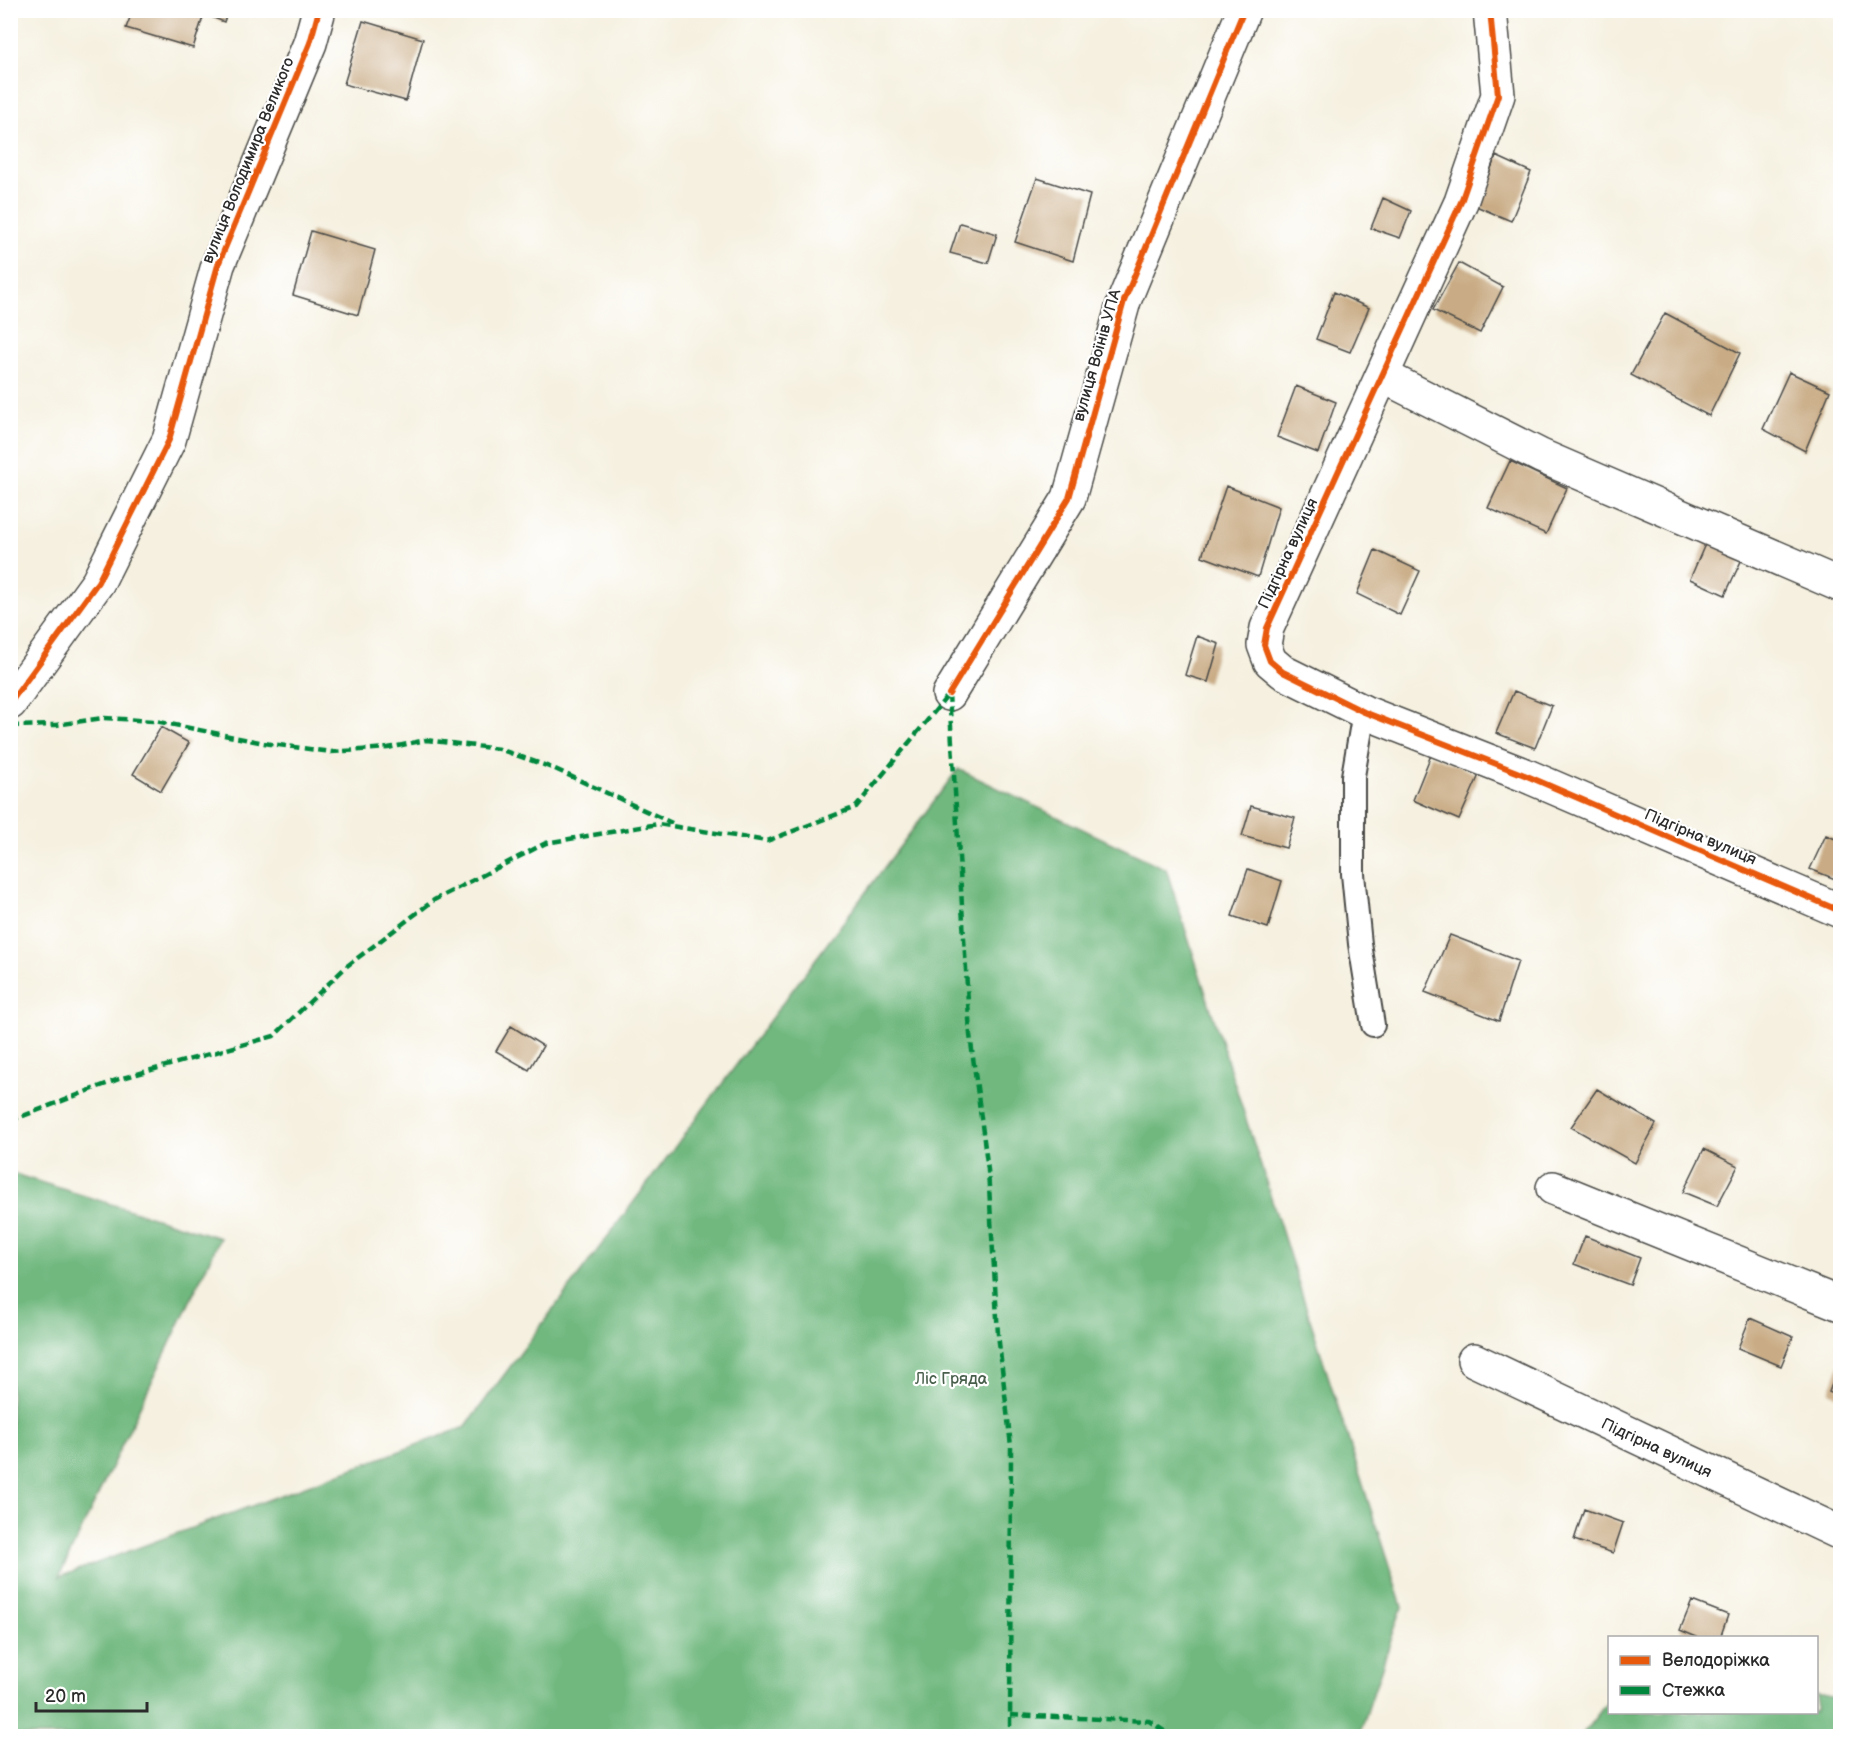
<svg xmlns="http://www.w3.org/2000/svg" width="1851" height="1747" font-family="'Balsamiq Sans',sans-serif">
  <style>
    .forest { fill: #6fb87e; stroke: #4d7254; stroke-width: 1.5 }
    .building { fill: #c9ac85 }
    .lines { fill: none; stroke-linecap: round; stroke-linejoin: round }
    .service-casing { stroke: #494946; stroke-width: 26 }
    .minor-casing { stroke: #494946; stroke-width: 36 }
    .service { stroke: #fff; stroke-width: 22 }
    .minor { stroke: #fff; stroke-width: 33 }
    .quiet { stroke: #00873e; stroke-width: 4.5; stroke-dasharray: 9 4.5; stroke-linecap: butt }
    .cycleway-casing { stroke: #fff; stroke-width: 10 }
    .cycleway { stroke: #e8590c; stroke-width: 6 }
    .labels { text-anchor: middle; stroke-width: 4.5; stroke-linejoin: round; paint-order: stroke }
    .street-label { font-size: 16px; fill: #2b2b2b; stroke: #fff }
    .park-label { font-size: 16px; fill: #485f4b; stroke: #fff }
  </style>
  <rect width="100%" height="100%" fill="#fff"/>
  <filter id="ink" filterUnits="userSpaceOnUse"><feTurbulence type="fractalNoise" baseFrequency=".0167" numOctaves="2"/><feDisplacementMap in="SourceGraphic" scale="12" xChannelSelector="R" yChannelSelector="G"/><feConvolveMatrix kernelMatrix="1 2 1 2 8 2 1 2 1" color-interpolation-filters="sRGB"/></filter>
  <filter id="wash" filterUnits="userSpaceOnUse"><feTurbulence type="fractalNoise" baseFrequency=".008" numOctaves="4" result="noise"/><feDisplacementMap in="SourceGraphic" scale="24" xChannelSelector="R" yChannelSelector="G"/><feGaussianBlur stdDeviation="1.35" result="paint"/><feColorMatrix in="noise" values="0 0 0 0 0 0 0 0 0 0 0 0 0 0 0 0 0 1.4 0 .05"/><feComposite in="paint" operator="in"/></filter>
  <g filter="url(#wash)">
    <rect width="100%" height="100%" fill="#f5f0df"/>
    <!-- forest -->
    <path class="forest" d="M958 769 1166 869 1402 1607 1359 1736H11V1173L220 1238 59 1577 465 1427Z
      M1817 1694 1840 1699V1736H1581L1609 1700 1610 1712H1816Z"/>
    <g id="blocks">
      <!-- building -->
      <path class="building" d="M133 10H228L224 22 204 14 193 48 126 28Z
        M363 21 423 39 406 101 344 84Z
        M1496 156 1531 172 1511 221 1476 206Z
        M1037 178 1090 195 1073 261 1015 242Z
        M1383 198 1411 211 1400 238 1371 228Z
        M960 223 997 234 988 263 950 253Z
        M311 231 375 250 358 315 293 295Z
        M1459 263 1503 287 1480 333 1433 310Z
        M1334 292 1369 308 1350 352 1316 339Z
        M1665 313 1740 353 1709 416 1631 375Z
        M1789 372 1830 391 1805 451 1763 429Z
        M1296 386 1336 402 1318 453 1277 437Z
        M1510 461 1567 488 1546 534 1488 508Z
        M1226 486 1279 507 1258 577 1202 556Z
        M1706 542 1742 559 1725 595 1690 579Z
        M1375 550 1420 571 1400 615 1357 594Z
        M1197 636 1219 644 1208 682 1185 675Z
        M1514 691 1552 706 1535 748 1496 733Z
        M161 727 189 743 161 791 133 774Z
        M1431 755 1479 775 1459 820 1413 800Z
        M1251 806 1295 818 1286 848 1242 836Z
        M1826 835 1840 841V881L1810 869Z
        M1248 869 1282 881 1268 928 1232 916Z
        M1450 935 1518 961 1499 1021 1425 992Z
        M511 1026 543 1046 529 1070 496 1051Z
        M1597 1089 1656 1124 1635 1163 1571 1127Z
        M1704 1149 1738 1166 1717 1206 1683 1192Z
        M1585 1236 1640 1258 1630 1285 1574 1264Z
        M1750 1318 1793 1337 1781 1366 1738 1348Z
        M1840 1362V1397L1829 1392Z
        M1584 1509 1623 1523 1613 1553 1574 1540Z
        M1692 1601 1728 1615 1720 1638H1699L1680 1630Z"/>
    </g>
  </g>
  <g filter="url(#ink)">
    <use href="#blocks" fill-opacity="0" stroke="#494946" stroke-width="1.5"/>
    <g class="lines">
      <!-- service casing -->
      <g class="service-casing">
        <path id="service" d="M1364 712 1353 776V874L1360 944 1373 1025"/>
      </g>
      <!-- minor casing -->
      <g class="minor-casing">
        <path id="minor" d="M1490 10 1498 95 1461 202 1267 628 1264 645 1270 661 1283 672 1364 712 1527 776 1840 911
          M1383 376 1541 456 1840 585
          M949 694 1069 498 1124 301 1244 10
          M10 703 98 582 169 440 218 265 310 43 319 10
          M1553 1188 1840 1304
          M1474 1360 1840 1533"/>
      </g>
      <!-- service -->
      <use href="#service" class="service"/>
      <!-- minor -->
      <use href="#minor" class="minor"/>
      <!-- quiet -->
      <path class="quiet" d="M949 694 970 1035 988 1170 998 1334 1011 1446 1010 1736
        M10 726 56 725 103 718 155 721 264 743 331 752 388 748 426 740 499 749 555 769 672 823
        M10 1121 119 1079 274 1036 347 966 434 900 546 843 658 824 767 841 856 807 949 694
        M1010 1715 1149 1721 1172 1736"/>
      <!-- cycleway casing -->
      <g class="cycleway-casing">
        <path id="cycleway" d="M1490 10 1498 95 1461 202 1267 628 1264 645 1270 661 1283 672 1364 712 1527 776 1840 911
          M949 694 1069 498 1124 301 1244 10
          M10 703 98 582 169 440 218 265 310 43 319 10"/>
      </g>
      <!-- cycleway -->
      <use href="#cycleway" class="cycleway"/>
    </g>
  </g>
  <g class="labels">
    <!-- street labels -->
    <g class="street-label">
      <text transform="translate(247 160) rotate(-68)" y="6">вулиця Володимира Великого</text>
      <text transform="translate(1096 355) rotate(-74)" y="6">вулиця Воїнів УПА</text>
      <text transform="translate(1287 553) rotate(-65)" y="6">Підгірна вулиця</text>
      <text transform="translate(1701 836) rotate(23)" y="6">Підгірна вулиця</text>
      <text transform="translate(1657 1447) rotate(25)" y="6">Підгірна вулиця</text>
    </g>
    <!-- park labels -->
    <g class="park-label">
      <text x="951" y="1384">Ліс Гряда</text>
    </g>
  </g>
  <!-- margin -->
  <rect width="1851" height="1747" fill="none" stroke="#fff" stroke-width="36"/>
  <!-- legend -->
  <rect x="1608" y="1636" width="210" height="78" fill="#ffffff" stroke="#aaaaaa" stroke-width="1.5"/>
  <rect x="1620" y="1656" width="30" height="9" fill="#e8590c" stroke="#aaaaaa" stroke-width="1.5"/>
  <text x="1662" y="1666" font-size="18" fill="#2b2b2b">Велодоріжка</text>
  <rect x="1620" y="1686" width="30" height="9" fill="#00873e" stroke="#aaaaaa" stroke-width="1.5"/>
  <text x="1662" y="1696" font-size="18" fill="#2b2b2b">Стежка</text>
  <!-- scale -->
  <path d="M36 1702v9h111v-9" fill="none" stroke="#2b2b2b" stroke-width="3"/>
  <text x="45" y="1702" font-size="18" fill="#2b2b2b" stroke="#ffffff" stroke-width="4.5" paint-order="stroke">20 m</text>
</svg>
